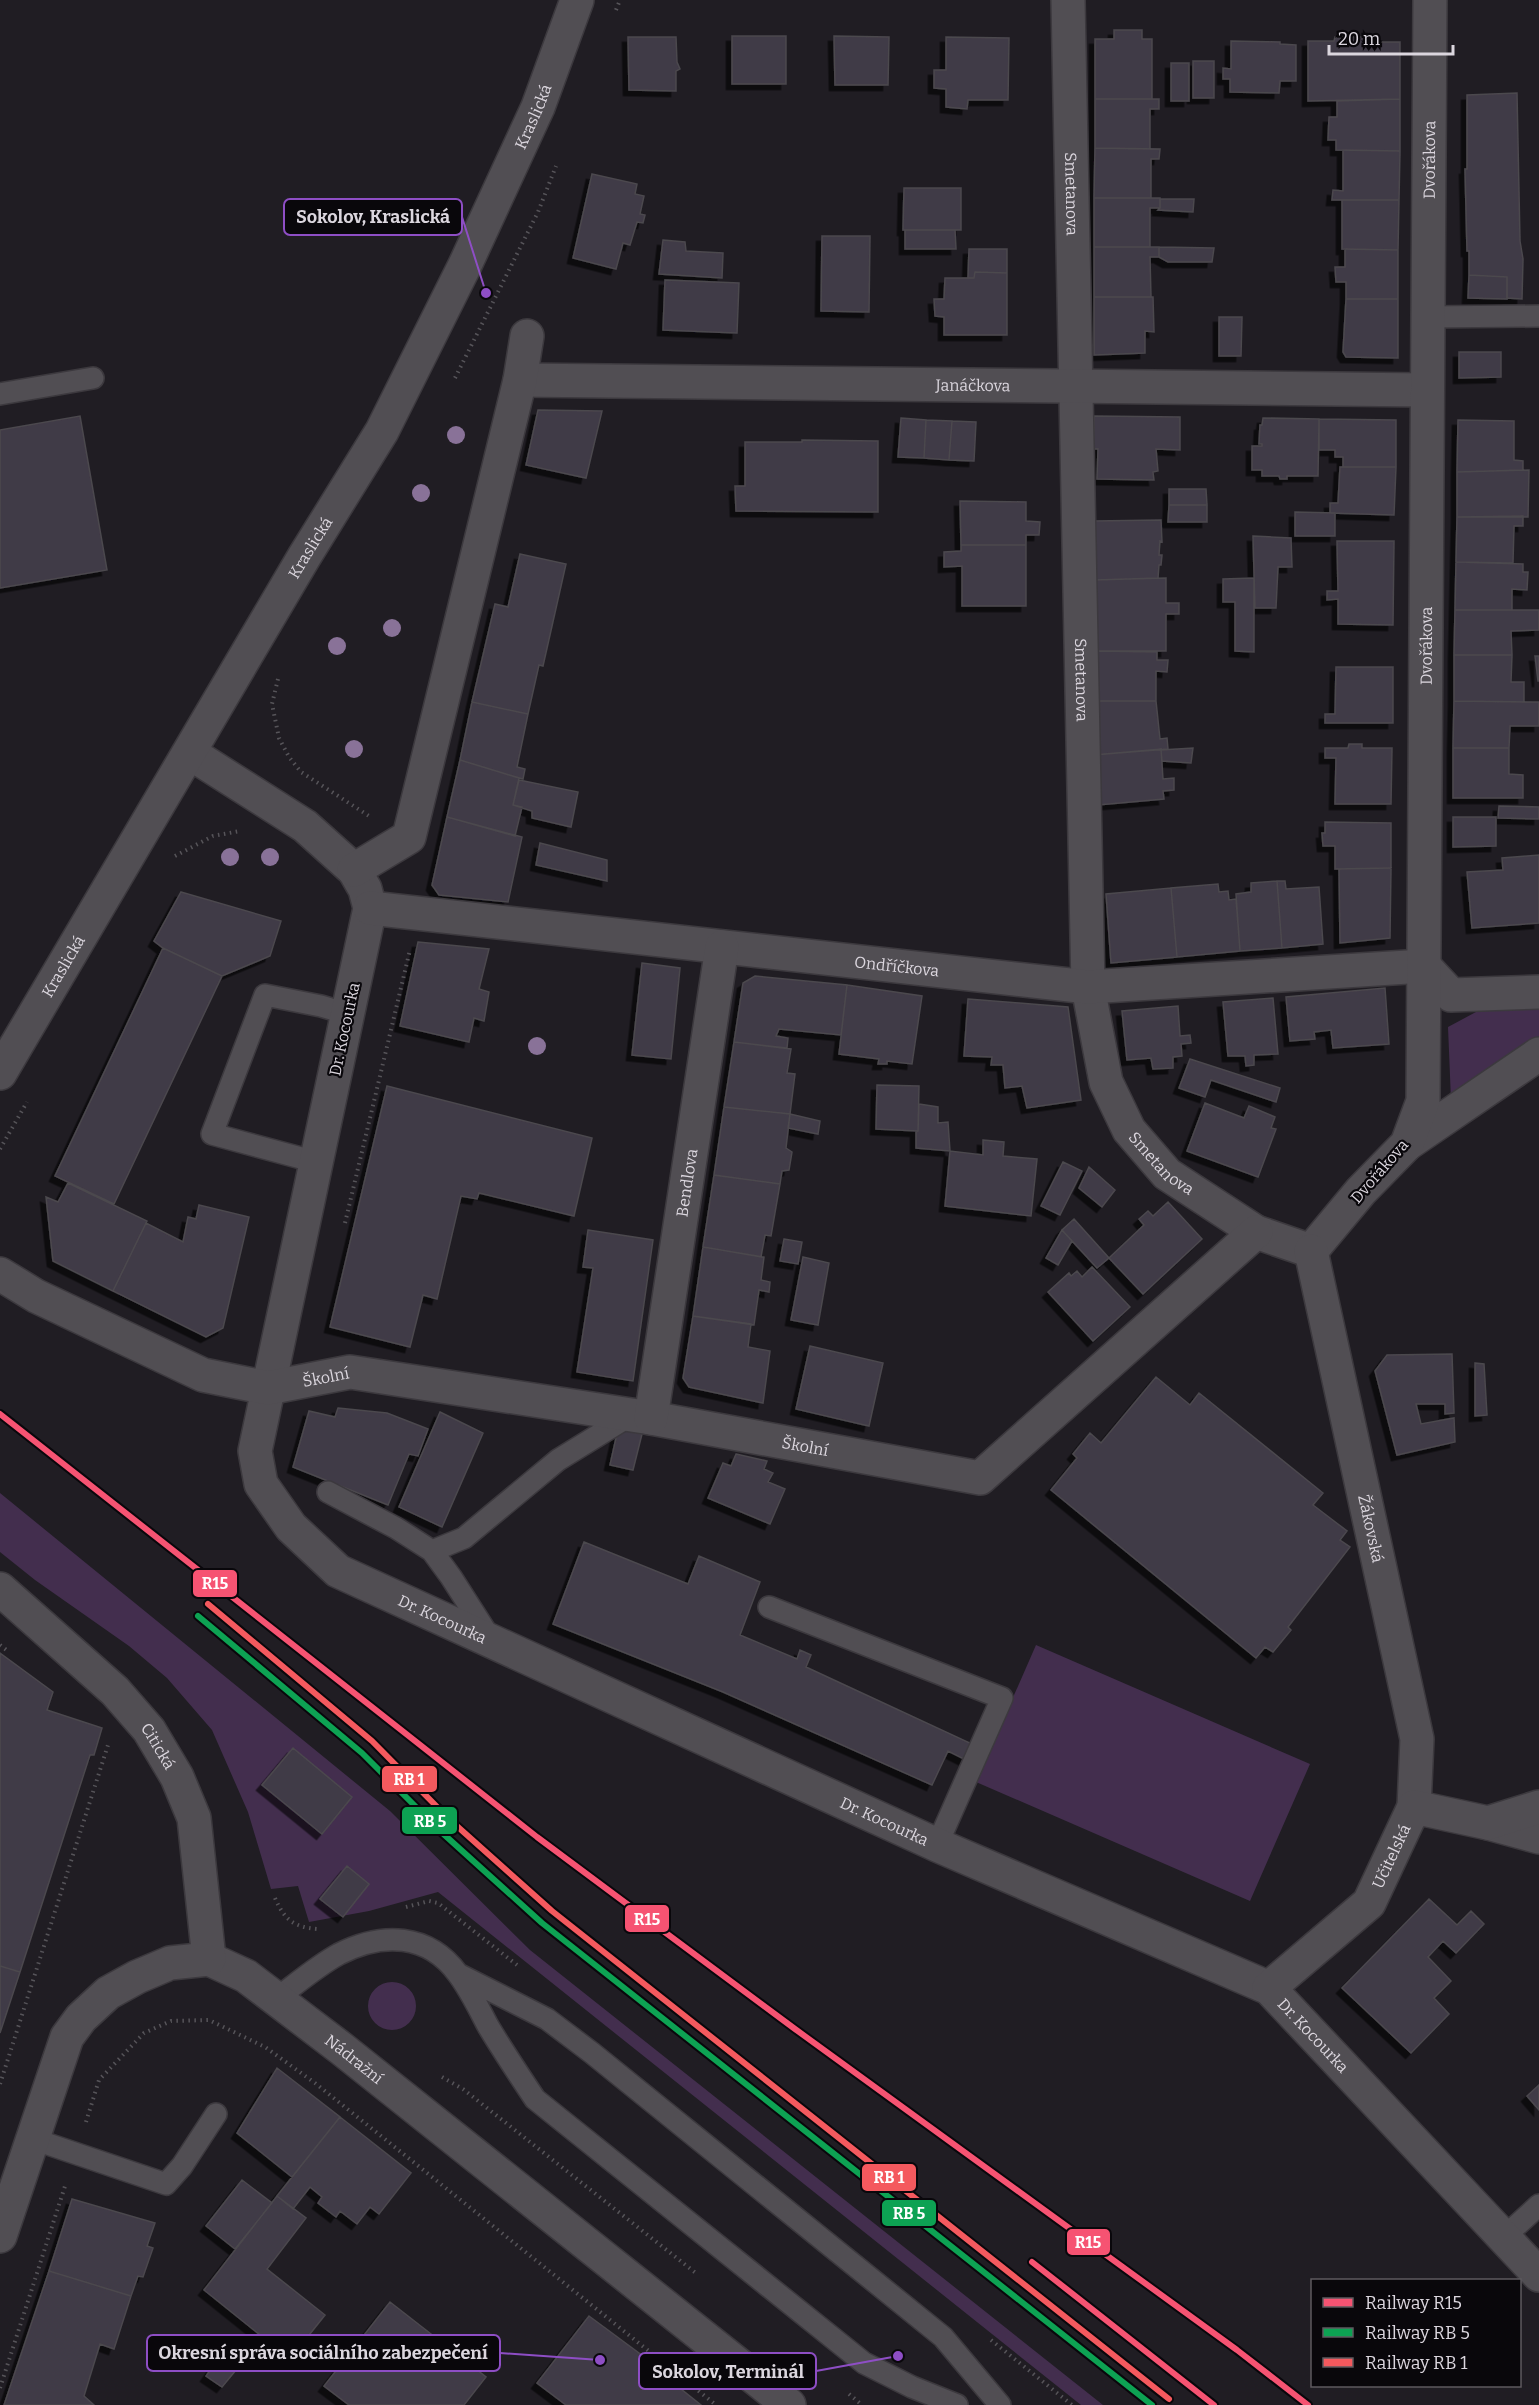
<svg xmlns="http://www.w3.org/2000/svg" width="1539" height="2405" font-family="Bitter,serif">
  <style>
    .green { fill: #432e4e }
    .building { fill: #413a46; stroke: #4b484e; stroke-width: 1.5; filter: url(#shadow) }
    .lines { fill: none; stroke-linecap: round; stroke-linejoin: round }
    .service-casing { stroke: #3c393e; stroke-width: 24 }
    .minor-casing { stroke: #3c393e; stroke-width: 36 }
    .tertiary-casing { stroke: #3c393e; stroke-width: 36 }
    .path { stroke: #565459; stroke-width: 4; stroke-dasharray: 1.5 4.5; stroke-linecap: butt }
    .service { stroke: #514e53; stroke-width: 21 }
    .minor { stroke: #514e53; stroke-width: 33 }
    .tertiary { stroke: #514e53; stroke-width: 33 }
    .rail-1-casing { stroke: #09070b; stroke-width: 10 }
    .rail-2-casing { stroke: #09070b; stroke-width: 10 }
    .rail-3-casing { stroke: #09070b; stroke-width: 10 }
    .rail-1 { stroke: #f65372; stroke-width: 6 }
    .rail-2 { stroke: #0da253; stroke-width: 6 }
    .rail-3 { stroke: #f4595e; stroke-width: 6 }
    .tree { fill: #897298 }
    .labels { text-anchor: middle; stroke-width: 4.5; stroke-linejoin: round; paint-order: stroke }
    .street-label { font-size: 16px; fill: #dbd6de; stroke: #09070b }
    .leader { fill: none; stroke: #8e4ec5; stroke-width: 2 }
    .callout-dot { fill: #8e4ec5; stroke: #09070b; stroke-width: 2 }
    .callout { fill: #09070b; stroke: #8e4ec5; stroke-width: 2 }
    .callout-label { font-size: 18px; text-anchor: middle; font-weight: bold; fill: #dbd6de }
    .line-badge { stroke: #09070b; stroke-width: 2 }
    .badge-label { font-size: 16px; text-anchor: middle; font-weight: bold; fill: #fff }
  </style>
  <defs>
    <filter id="shadow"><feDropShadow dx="-5.5" dy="5.5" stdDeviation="0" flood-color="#0009"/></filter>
  </defs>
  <rect width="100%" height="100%" fill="#201d23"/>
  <!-- green -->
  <path class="green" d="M1489 1005 1539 1006V1039L1451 1100 1448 1027Z
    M0 1493 390 1811 530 1950 1103 2405H1081L438 1892 369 1911 309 1922 298 1886 271 1889 248 1812 212 1730 167 1678 129 1646 35 1580 0 1552Z
    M1036 1645 1310 1764 1250 1901 976 1782Z
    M368 2006a24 24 0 1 1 48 0a24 24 0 1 1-48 0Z"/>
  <!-- building -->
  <path class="building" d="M1114 30H1142V39H1152V99H1095V39H1114Z
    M732 36H786V84H732Z
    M834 36 889 37 888 85H835Z
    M628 37H676L677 62 680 69 676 71V91L629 90Z
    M946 37 1009 38 1008 100H968L967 109 946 107V89L934 88V70H946Z
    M1335 37H1374V42H1400V99L1308 101V41H1334Z
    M1231 41 1280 42V44L1296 45V81H1280L1279 93 1230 92V79H1223V68L1231 69Z
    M1193 61H1214V98H1193Z
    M1171 63H1189V101H1171Z
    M1517 93 1520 241 1523 259 1522 299 1507 298V277L1469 275V251H1467L1465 169H1467V95Z
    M1095 99H1159V109H1150V149L1095 148Z
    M1400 99V151L1336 150V140H1328L1329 117H1337V101Z
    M1095 148 1160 149 1159 159H1151V198H1094Z
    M1343 150 1400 151 1399 200H1332L1333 190 1343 191Z
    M592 174 637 184 635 194 644 196 640 214 645 215 643 223 637 222 630 245 623 243 616 269 573 258Z
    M904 188H961V230H903Z
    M1094 198H1160V208H1150V247H1094Z
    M1160 199H1194L1193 212 1158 210 1160 208Z
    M1342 200H1399L1398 250 1342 249Z
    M905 230H955L956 249H905Z
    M822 236H870L869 312 821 311Z
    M663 240 685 242 686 251 723 253 722 278 659 274Z
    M1094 247H1159V257H1150L1151 297H1094Z
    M1159 247 1214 248 1212 262H1168L1159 257Z
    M969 249H1007V273L975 272 974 278H968Z
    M1345 249 1398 250V299H1346V282H1336L1335 267H1345Z
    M975 272 1007 273V335H944V317L935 316 934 299H944L945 278H974Z
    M1469 275 1507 277V299L1468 298Z
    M665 280 739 283 737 333 663 330Z
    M1094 297H1153L1154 332 1145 331V353L1094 355Z
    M1346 299H1398V358L1346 357 1343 352Z
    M1219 317H1242L1241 356H1219Z
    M1459 352H1501V377L1459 378Z
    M538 410 602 411 586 478 526 465Z
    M80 416 107 570 0 588V430Z
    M1094 416 1180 417V450L1156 449 1158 471 1153 472 1154 480 1097 479 1098 449H1094Z
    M901 418 926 420 924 458 898 457Z
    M1263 418 1319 419 1318 476H1287V479H1280L1279 476H1262V470H1252V446H1262V444H1259L1260 425H1262Z
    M1319 419 1396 420V467H1343V457H1335V450H1319Z
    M926 420 952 421 949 460 924 458Z
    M1458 420 1514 421V460L1523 461V470L1457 472Z
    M952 421 976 422 974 461 949 460Z
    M802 440 878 441V512L736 511 735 486H745V442H802Z
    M1340 467H1396L1394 515 1330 513V503H1338Z
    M1529 470 1528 517H1457V472Z
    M1169 489H1206L1207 505H1169Z
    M960 501 1026 502V521L1040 522 1039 535H1026V545H961Z
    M1169 505H1207V522H1168Z
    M1295 512 1335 513V536H1295Z
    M1523 516V526H1514L1513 563 1456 562 1457 517Z
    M1161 520 1162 542 1160 541 1159 555H1162L1161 565H1159L1158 578 1094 580V521Z
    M1253 536 1291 538 1292 567H1278L1276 608H1255Z
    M1337 541H1394L1393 625 1338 624V599L1327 600V591H1338Z
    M961 545H1026V606H962V566L944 567V552L961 551Z
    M520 554 566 564 543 666 539 665 528 714 472 702 495 604 508 607Z
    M1456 562 1523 564V572H1528L1527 590 1512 589V610H1455Z
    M1166 578V603H1179V614H1166V651H1094V580Z
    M1254 578V652L1235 651V602H1223V579Z
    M1455 610H1539V630L1511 631 1512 655H1454Z
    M1094 651 1157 652V660H1168L1167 672 1156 671V701H1094Z
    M1454 655H1512L1511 682H1524V702L1454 701Z
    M1535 656H1539V681H1538Z
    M1336 667H1393V723H1325V714H1335Z
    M1094 701H1156L1160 739 1167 738 1168 749 1094 755Z
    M1454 701 1539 702V726H1510L1509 748H1453Z
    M472 702 528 714 517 767 525 769 523 779 460 760Z
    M1349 744H1362V748H1392L1391 804H1335L1336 758H1325V748H1348Z
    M1193 748 1191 763 1162 761 1161 750Z
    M1453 748H1509V774L1523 775V798H1453Z
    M1161 749 1163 779 1174 778V790L1163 791 1164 799 1098 805 1094 755Z
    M460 760 519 778 513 805 522 807 515 836 447 817Z
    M519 780 578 792 571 827 532 818V811L513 805Z
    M1499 806 1539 807V819L1498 818Z
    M447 817 522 837 508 902 439 895 432 885Z
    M1453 817H1496V846L1453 847Z
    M1325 822 1391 823V868L1335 869V846H1323L1322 833H1325Z
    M540 843 607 860V881L536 865Z
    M1539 855V923L1472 928 1467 872 1503 870 1502 858Z
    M1391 868 1390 938 1340 943 1339 869Z
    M1277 881H1285L1286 889 1319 887 1323 944 1282 948Z
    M1277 881 1282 948 1240 951 1236 894 1251 892V883Z
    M1218 884 1219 892 1228 891 1229 900 1236 899 1240 951 1177 957 1171 888Z
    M1171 888 1177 957 1111 963 1106 894Z
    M181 892 281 921 270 956 222 976 163 948 154 941Z
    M418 942 489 949 479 989 489 992 484 1021 474 1018 469 1042 400 1026Z
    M163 948 222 976 114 1204 55 1176Z
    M642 963 680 968 671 1059 632 1055Z
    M755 976 847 985 841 1035 779 1029 776 1036 788 1038 787 1048 734 1042 743 983Z
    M847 985 922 996 912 1064 887 1061V1064H878L879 1059 839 1054Z
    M1385 988 1389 1044 1333 1048 1331 1030 1314 1032 1315 1039 1290 1041 1286 997Z
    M1273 998 1278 1054 1254 1055V1065L1246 1066 1245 1056H1228L1223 1002Z
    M968 999 1068 1007 1081 1100 1027 1108 1022 1086 1005 1088 1003 1065H991L992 1057 964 1056Z
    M1178 1006 1180 1036 1190 1035 1191 1043 1181 1044 1182 1056 1173 1057V1068L1153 1069 1151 1058 1127 1060 1122 1011Z
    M734 1042 791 1049 787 1073 795 1074 790 1114 724 1107Z
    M1190 1059 1280 1088 1276 1102 1211 1080 1205 1097 1179 1088Z
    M877 1085 919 1086 918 1131 876 1129Z
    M387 1086 592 1138 574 1216 479 1193 477 1199 461 1196 437 1299 423 1295 410 1347 330 1327Z
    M1205 1103 1244 1118 1249 1106 1275 1117 1271 1128 1276 1129 1258 1177 1187 1151Z
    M919 1104 938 1107V1123L948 1122 950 1151 916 1148V1132L918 1131Z
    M724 1107 790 1114 786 1148 792 1152 789 1170 782 1171 780 1184 714 1175Z
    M790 1114 820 1121 818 1134 788 1128Z
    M983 1140 1004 1142 1003 1156 1037 1159 1031 1216 945 1206 950 1151 983 1155Z
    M1063 1162 1082 1171 1060 1215 1041 1206Z
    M1089 1167 1115 1190 1102 1207 1079 1188Z
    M714 1175 780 1184 771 1236 765 1235 761 1257 703 1247Z
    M68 1183 147 1221 113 1291 53 1261 46 1197 58 1202Z
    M1168 1202 1202 1239 1143 1294 1109 1258 1144 1225 1139 1219 1148 1211 1153 1216Z
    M199 1205 249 1217 223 1328 206 1337 113 1291 146 1223 183 1242 188 1217 196 1219Z
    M1074 1219 1109 1258 1097 1268 1062 1230Z
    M588 1230 653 1240 633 1381 577 1372 593 1268 583 1267Z
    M1062 1230 1072 1241 1058 1265 1046 1258Z
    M784 1239 802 1242 798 1264 780 1261Z
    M703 1247 764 1257 761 1280 770 1282 769 1292 759 1290 754 1325 693 1316Z
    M803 1257 829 1263 818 1325 791 1320Z
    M1092 1267 1130 1307 1093 1341 1048 1292 1069 1273 1071 1276 1077 1271 1082 1277Z
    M693 1316 751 1324 748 1347 770 1351 763 1403 689 1387 683 1378Z
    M810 1346 883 1363 869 1426 796 1409Z
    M1452 1354 1454 1413 1445 1414V1404H1416L1421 1424 1454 1418 1455 1442 1397 1455 1375 1371 1387 1355Z
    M1475 1363 1484 1364 1487 1415 1475 1416Z
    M1156 1377 1190 1405 1199 1393 1323 1493 1313 1505 1347 1531 1340 1540 1350 1547 1288 1627 1291 1630 1273 1652 1265 1647 1256 1658 1051 1490 1077 1458 1073 1454 1090 1433 1101 1443Z
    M338 1408 387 1413 428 1429 418 1456 409 1454 388 1505 293 1467 309 1411 335 1417Z
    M440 1412 483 1433 442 1527 399 1507Z
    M618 1429 642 1434 633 1470 610 1465Z
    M736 1454 767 1461 764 1469 773 1473 768 1482 785 1489 770 1524 708 1498 723 1463 731 1466Z
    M584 1542 688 1584 699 1556 760 1582 740 1635 797 1659 800 1650 811 1655 806 1667 972 1744 964 1759 948 1751 932 1785 723 1692 553 1624Z
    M0 1653 53 1692 47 1710 102 1728 94 1755H90L20 1972 0 1966Z
    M293 1748 352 1797 322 1834 262 1785Z
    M347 1866 369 1884 343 1917 320 1899Z
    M1429 1899 1457 1925 1471 1911 1484 1924 1456 1953 1443 1941 1428 1957 1451 1981 1434 1998 1449 2014 1411 2053 1342 1988Z
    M0 1966 20 1972 0 2033Z
    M277 2068 340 2117 292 2177 237 2133Z
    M1539 2085V2110L1527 2096Z
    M340 2117 411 2173 379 2214 370 2207 357 2224 340 2211 336 2217 318 2203 322 2197 310 2187 293 2209 277 2196Z
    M242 2180 272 2203 235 2249 206 2226Z
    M277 2196 306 2218 267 2269 325 2315 290 2359 204 2290Z
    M72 2199 155 2223 147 2246 153 2248 143 2277 138 2276 131 2296 49 2271Z
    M49 2271 131 2296 114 2349 100 2344 84 2396 94 2405H4Z
    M390 2302 486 2377 464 2405H349L324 2386Z
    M589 2316 647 2359 646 2361 701 2405H566L537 2383Z
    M225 2349 241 2364 222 2387 206 2376Z"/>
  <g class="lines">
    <!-- service casing -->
    <g class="service-casing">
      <path id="service" d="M1427 317 1539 316
        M0 394 93 378
        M316 1162 212 1134 265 995 321 1006 348 1014
        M328 1492 396 1528 432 1551 451 1577 490 1638
        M432 1551 464 1538 558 1460 631 1415
        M769 1607 1002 1698 937 1845
        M458 1974 547 2019 592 2053 943 2337 1000 2405
        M276 1999C296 1984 317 1966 339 1954 382 1932 428 1933 458 1974 470 1990 479 2009 488 2026 503 2051 519 2075 535 2099L864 2363 912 2387 957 2405
        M33 2139 166 2184 182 2166 216 2114
        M1504 2237 1539 2205"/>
    </g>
    <!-- minor casing -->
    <g class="minor-casing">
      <g id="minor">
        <path id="s1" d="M1068 0 1088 987 1106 1082 1129 1130 1167 1174 1256 1232 1311 1251"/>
        <path id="s2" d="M520 380 1426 390"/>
        <path id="s3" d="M190 753 305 826 354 870 365 889 370 908 255 1451 261 1484 291 1527 338 1571 937 1845 1269 1988 1539 2275"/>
        <path d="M354 870 409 837 520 380 527 336"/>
        <path id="s4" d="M370 908 1088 987 1424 966 1451 995 1539 992"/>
        <path d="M1407 1144 1539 1054"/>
        <path id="s5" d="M1311 1251 1361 1191 1407 1144 1423 1101 1430 0"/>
        <path id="s6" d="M1311 1251 1417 1739 1414 1807"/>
        <path id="s7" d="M0 1274 36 1296 203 1375 268 1388 350 1372 651 1418 980 1478 1256 1232"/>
        <path id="s8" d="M651 1418 722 947"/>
        <path d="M1488 1823 1539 1837"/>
        <path id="s9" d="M209 1959 246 1976 342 2049 789 2405"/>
        <path id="s10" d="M1269 1988 1369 1903 1414 1807 1488 1823 1539 1807"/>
      </g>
    </g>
    <!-- tertiary casing -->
    <g class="tertiary-casing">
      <g id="tertiary">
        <path id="s11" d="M0 1073 304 557 382 431 465 265 538 107 577 0"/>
        <path id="s12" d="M0 1589 115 1691 149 1730 177 1777 194 1818 209 1959 170 1963 137 1977 108 1993 81 2018 67 2037 0 2236"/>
      </g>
    </g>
    <!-- path -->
    <path class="path" d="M616 10 620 0
      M455 378 538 212 556 166
      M278 679 272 704 279 738 289 757 301 772 369 816
      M175 856 213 836 240 831
      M0 1149 27 1102
      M345 1223 410 950
      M0 1645 9 1652
      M275 1898C284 1919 293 1927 317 1929
      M406 1907 429 1901 438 1903 517 1965
      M442 2077 463 2089 697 2274
      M0 2084 108 1745V1741
      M86 2122 99 2080 144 2033 171 2021 209 2020 265 2047 315 2083 716 2405
      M991 2340 1072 2405
      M0 2388 66 2183
      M849 2394 862 2405"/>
    <!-- service -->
    <use href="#service" class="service"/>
    <!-- minor -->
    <use href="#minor" class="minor"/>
    <!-- tertiary -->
    <use href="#tertiary" class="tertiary"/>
    <!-- rail-1 casing -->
    <g class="rail-1-casing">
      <path id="rail-1" d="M0 1414 537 1837 795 2029 1237 2350 1308 2405
        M1032 2262 1214 2405"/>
    </g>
    <!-- rail-2 casing -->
    <g class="rail-2-casing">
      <path id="rail-2" d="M198 1616 362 1753 439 1830 542 1923 1152 2405"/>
    </g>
    <!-- rail-3 casing -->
    <g class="rail-3-casing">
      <path id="rail-3" d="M208 1604 372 1741 449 1819 552 1911 1169 2399"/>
    </g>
    <!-- rail-1 -->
    <use href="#rail-1" class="rail-1"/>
    <!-- rail-2 -->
    <use href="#rail-2" class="rail-2"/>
    <!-- rail-3 -->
    <use href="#rail-3" class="rail-3"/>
  </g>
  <!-- trees -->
  <g class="tree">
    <circle cx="456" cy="435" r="9"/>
    <circle cx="421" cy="493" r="9"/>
    <circle cx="392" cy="628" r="9"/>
    <circle cx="337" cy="646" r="9"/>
    <circle cx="354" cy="749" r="9"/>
    <circle cx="230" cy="857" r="9"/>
    <circle cx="270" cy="857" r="9"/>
    <circle cx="537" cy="1046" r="9"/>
  </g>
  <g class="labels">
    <!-- street labels -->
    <g class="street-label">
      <text dy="6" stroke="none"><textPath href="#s11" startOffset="1096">Kraslická</textPath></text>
      <text dy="6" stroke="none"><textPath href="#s5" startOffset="1131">Dvořákova</textPath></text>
      <text dy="6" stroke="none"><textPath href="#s1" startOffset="194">Smetanova</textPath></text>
      <text dy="6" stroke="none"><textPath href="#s2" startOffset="453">Janáčkova</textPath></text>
      <text dy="6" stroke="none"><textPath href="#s11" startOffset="610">Kraslická</textPath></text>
      <text dy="6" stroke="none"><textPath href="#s5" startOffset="645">Dvořákova</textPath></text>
      <text dy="6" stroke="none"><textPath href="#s1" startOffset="680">Smetanova</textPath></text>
      <text dy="6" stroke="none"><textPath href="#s11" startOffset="124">Kraslická</textPath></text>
      <text dy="6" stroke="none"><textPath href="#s4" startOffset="530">Ondříčkova</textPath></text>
      <text transform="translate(344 1029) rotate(-78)" y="6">Dr. Kocourka</text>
      <text dy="6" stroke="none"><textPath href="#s1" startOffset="1184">Smetanova</textPath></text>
      <text transform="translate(1379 1171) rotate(-49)" y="6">Dvořákova</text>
      <text dy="6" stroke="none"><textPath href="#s8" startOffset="238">Bendlova</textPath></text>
      <text dy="6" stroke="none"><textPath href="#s7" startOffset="352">Školní</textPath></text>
      <text dy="6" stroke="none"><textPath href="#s7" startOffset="838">Školní</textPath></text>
      <text dy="6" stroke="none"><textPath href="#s6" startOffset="284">Žákovská</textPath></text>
      <text dy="6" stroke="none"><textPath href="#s3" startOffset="1064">Dr. Kocourka</textPath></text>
      <text dy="6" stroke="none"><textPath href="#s12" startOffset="224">Citická</textPath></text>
      <text dy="6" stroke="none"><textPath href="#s3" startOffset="1550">Dr. Kocourka</textPath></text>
      <text dy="6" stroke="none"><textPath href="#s10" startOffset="183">Učitelská</textPath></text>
      <text dy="6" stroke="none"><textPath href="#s3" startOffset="2034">Dr. Kocourka</textPath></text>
      <text dy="6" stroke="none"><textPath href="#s9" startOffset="177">Nádražní</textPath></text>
    </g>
  </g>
  <!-- callouts -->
  <path class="leader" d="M486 293L462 217M600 2360L500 2353M898 2356L816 2371"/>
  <g class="callout-dot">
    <circle cx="486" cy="293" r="6"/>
    <circle cx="600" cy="2360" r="6"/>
    <circle cx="898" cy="2356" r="6"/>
  </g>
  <g class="callout">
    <rect x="284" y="199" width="178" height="36" rx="6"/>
    <rect x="147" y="2335" width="353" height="36" rx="6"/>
    <rect x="639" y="2353" width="177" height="36" rx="6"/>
  </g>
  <g class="callout-label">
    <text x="373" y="223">Sokolov, Kraslická</text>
    <text x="323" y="2359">Okresní správa sociálního zabezpečení</text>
    <text x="728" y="2378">Sokolov, Terminál</text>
  </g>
  <g class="line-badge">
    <rect x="192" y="1569" width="46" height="29" rx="6" fill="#f65372"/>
    <rect x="381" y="1765" width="57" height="28" rx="6" fill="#f4595e"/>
    <rect x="401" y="1806" width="57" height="29" rx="6" fill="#0da253"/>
    <rect x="624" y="1904" width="46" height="29" rx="6" fill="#f65372"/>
    <rect x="861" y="2163" width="56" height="29" rx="6" fill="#f4595e"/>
    <rect x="881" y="2199" width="56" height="28" rx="6" fill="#0da253"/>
    <rect x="1066" y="2228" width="45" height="28" rx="6" fill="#f65372"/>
  </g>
  <g class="badge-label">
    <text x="215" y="1589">R15</text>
    <text x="409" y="1785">RB 1</text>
    <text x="430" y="1827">RB 5</text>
    <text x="647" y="1925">R15</text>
    <text x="889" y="2183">RB 1</text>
    <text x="909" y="2219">RB 5</text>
    <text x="1088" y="2248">R15</text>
  </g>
  <!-- legend -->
  <rect x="1311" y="2279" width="210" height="108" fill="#09070b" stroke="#5d5a5f" stroke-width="1.5"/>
  <rect x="1323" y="2298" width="30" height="9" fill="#f65372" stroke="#5d5a5f" stroke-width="1.5"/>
  <text x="1365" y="2309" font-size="18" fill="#dbd6de">Railway R15</text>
  <rect x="1323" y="2328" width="30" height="9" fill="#0da253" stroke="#5d5a5f" stroke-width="1.5"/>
  <text x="1365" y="2339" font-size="18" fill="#dbd6de">Railway RB 5</text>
  <rect x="1323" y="2358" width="30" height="9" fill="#f4595e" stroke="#5d5a5f" stroke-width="1.5"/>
  <text x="1365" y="2369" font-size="18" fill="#dbd6de">Railway RB 1</text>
  <!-- scale -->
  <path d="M1329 45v9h124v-9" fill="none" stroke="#dbd6de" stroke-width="3"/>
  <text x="1338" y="45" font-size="18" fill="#dbd6de" stroke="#09070b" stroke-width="4.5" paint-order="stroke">20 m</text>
</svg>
